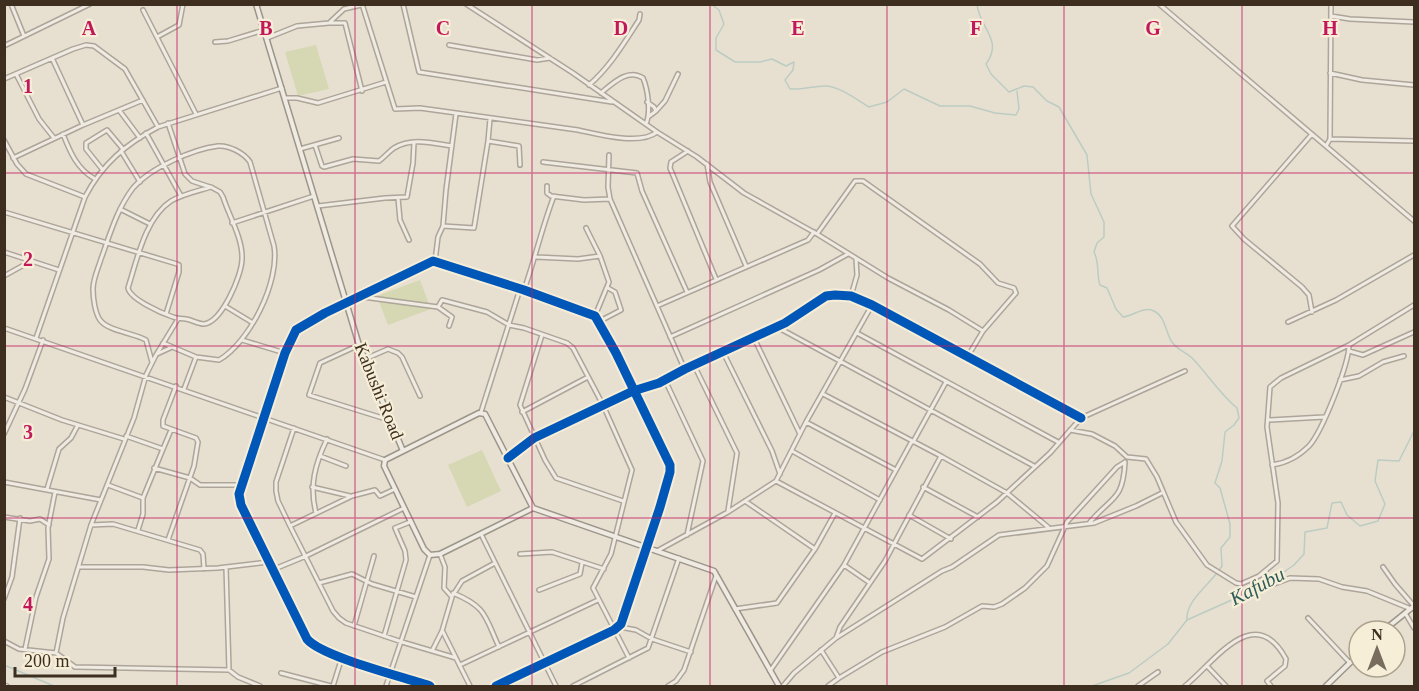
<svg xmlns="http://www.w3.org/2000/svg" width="1419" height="691" font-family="Georgia,serif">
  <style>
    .green { fill: #d6d7b3 }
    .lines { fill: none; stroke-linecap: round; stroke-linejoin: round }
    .stream { stroke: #bcccc2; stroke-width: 1.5 }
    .minor-casing { stroke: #ada599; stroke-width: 6 }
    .secondary-casing { stroke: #9c958a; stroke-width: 7 }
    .minor { stroke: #efebe3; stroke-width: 3 }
    .secondary { stroke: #efebe3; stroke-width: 4 }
    .cycleway-casing { stroke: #f7eed8; stroke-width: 13 }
    .cycleway { stroke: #0057b8; stroke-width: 9 }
    .grid { fill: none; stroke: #c2185b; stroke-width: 1.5; stroke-opacity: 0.55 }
    .labels { text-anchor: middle; stroke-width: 4.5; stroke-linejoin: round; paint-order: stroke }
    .street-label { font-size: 18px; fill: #3d2e20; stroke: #f7eed8 }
    .water-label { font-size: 20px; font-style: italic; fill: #2f5d5a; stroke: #f7eed8 }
    .grid-label { font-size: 20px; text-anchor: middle; font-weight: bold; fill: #c2185b; stroke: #f7eed8; stroke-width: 4.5; stroke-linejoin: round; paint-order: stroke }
  </style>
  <rect width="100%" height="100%" fill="#e7e0d1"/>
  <!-- green -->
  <path class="green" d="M316 45 329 89 298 96 285 52Z
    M420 280 431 309 388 325 377 296Z
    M482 450 501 491 467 507 448 465Z"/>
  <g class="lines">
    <!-- stream -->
    <path class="stream" d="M711 4 719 10 724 24 716 38V50L735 62H760L772 59 786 66 794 62 793 70 785 80 790 89C802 90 813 86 825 86 839 86 857 100 869 107L887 102 904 89 940 106H970L995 113 1016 115 1019 109 1017 91
      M977 4C979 28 1004 40 986 64L991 74 1009 92 1024 86 1033 87 1047 101 1059 107 1087 155 1091 194 1104 222V237L1097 243 1094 252C1100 264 1096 273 1100 285L1107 288 1116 309 1123 317C1134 316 1142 306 1154 311 1166 317 1165 332 1172 342 1177 350 1188 353 1194 360 1209 376 1220 394 1237 408L1239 418 1234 425 1225 432 1222 461 1215 483 1220 488 1230 524V537L1221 548 1222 566C1212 583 1185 600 1187 620
      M4 665 54 686
      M1092 686 1129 673 1168 644 1187 620 1265 585 1294 565 1304 554 1305 532 1327 528 1332 503 1341 502 1347 515 1360 526 1378 521 1385 504 1375 481 1378 460 1399 461 1414 431"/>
    <!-- minor casing -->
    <g class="minor-casing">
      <path id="minor" d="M11 4 24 36
        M362 4 395 109 420 108 578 130C597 134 640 146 657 132
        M403 4 419 72 612 102
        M466 4 573 73 657 132 697 157 744 193 817 234 888 278 949 310 983 331
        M1159 4 1414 221
        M143 10 196 114
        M1331 16 1350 19 1414 22
        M330 23H345L362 91
        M157 37 179 25 183 4
        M267 38 297 26 329 23 344 9 361 5
        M215 42 228 41 264 30
        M449 45 537 60 550 58
        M4 46 90 4
        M1330 73 1362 80 1414 85
        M16 74 39 119 54 138
        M4 79 73 49 86 45 94 46 125 69 158 127
        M589 85C610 67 624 43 639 20L640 14
        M601 93C613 83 628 68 643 78 648 90 651 112 646 124
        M285 98H297L318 103 386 82
        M647 102 654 107 656 111 648 117
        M119 110 140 138
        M656 111 665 101 678 74
        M168 123 185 174 192 181 210 187
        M83 125 143 100
        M146 133 181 196
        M63 134C70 152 77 169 95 179
        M1312 134 1232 226 1244 239 1302 287 1309 295 1312 312
        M1330 139 1414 141
        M4 140 17 164 26 174 85 197
        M488 141 490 119
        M315 145 322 166 324 167 353 159 379 161C385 157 388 152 394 148 411 137 433 143 452 146
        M1326 146 1330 139 1331 4
        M300 149 339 138
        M121 151 140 182
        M688 151 671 162 670 168 716 279
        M609 155 608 187 610 199 684 368
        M13 158 83 125 52 58
        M543 162 637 173 642 191 687 292
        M707 164 710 182 746 266
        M102 169 86 149V143L107 130 123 149
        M547 186V193L551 196 584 200 610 199
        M211 187 220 192 223 197C229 216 243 239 242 259 242 275 222 322 204 324 198 324 192 320 186 319 181 318 177 319 173 317 161 313 130 299 128 288 137 260 145 218 171 201 183 194 198 191 211 187Z
        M398 198 400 220 409 240
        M318 206 385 198 407 197 413 163 414 142
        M120 209 150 224
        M4 212 177 264 179 265V272L166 314
        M232 223 314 196
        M443 226 474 228 488 141 519 146 520 165
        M586 228 600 256 609 282 595 316
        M817 234 855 181H863L980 264 998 283 1014 288 1016 293 983 331 968 356
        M4 252 59 270
        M536 257 578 259 600 256
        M435 261 438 237 443 226 446 190 456 114
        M4 276 31 261
        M524 290C535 259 542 227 554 196
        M851 296 857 275 856 259
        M363 297 438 307 452 317 449 326
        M225 306 253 323
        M657 306 808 240 814 232
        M438 307 442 300 487 312 509 325 524 328 567 343 573 348 603 405 632 470 611 554 593 588 629 658
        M600 321 621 310 615 292 608 288
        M1288 322 1336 300 1414 255
        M777 327 1034 466
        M4 328 385 460
        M857 333 1058 442
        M542 335 520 405 545 460 556 478 623 501
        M670 337 819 270 848 254
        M36 338 85 197C102 164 126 144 158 127L282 88
        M754 338 800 434
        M242 340 285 353
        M359 345 320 363 309 395 389 420
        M1349 351 1363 355 1414 332
        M723 352 772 451 780 474
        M157 354 170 348
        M365 359 388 349 398 353 402 357 420 396
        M152 362 146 340C134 333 108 331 100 320 95 313 93 298 93 289 93 279 98 269 101 259 110 234 117 209 133 188 150 168 193 149 218 146 229 145 244 153 250 162L274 246C280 281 250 342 219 360L196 357 163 343
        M694 365 737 453 728 511
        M665 380 703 461 687 535
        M1340 380 1359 376 1383 362 1404 356
        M184 389 196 357
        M823 394 941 456 1007 493 1048 527
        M4 397 62 420 124 439
        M481 412 520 289
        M522 412 588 377
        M1269 420 1324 417
        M806 422 896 470
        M294 428 276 482V491L278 501 290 526 333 611 339 618 346 623 402 642 456 658
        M1070 430 1092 434 1115 446 1127 457 1146 459 1157 477 1176 522 1207 565 1236 583 1241 584 1259 576 1277 561 1278 503 1267 427 1270 387 1281 378 1349 345 1414 305
        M4 434 25 389 43 340
        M126 436 163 449 143 498V514L138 530
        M913 442 946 382
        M163 449 171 430
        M792 451 880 500
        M320 456 346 466
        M508 458 534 438 633 391 659 383 685 369 785 323 826 296 835 295 851 296 872 305 1081 418
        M1272 465C1287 463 1298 457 1309 446 1322 432 1349 364 1349 345
        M154 468 190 478 200 485H241
        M776 481 922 559 997 502 1050 453 1081 418 1185 371
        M4 482 101 500
        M108 485 143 498
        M312 487 350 496
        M923 487 978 517
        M47 489 59 449 71 438 78 425
        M745 501 815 549
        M316 513C309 486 315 464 327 439
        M909 515 951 539
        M4 517 30 521 40 519 49 525
        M1090 522C1112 496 1123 501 1125 462
        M91 525 113 524 200 550 203 554 204 569
        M290 526 352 496 375 490 380 496 395 489
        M481 534 556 686
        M168 540 194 466 198 442 196 438 163 426V420L176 386
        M657 551 728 512 776 481 806 422 872 305
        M520 554 552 552 604 569
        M844 565 870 583
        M79 567H143L169 570 218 568 268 562
        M226 567 229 670
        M1383 567 1395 584 1414 606
        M272 570 306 556 404 508
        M319 583 352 574 372 584 416 597
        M1269 586 1290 578 1319 579 1342 587 1367 591 1411 609
        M539 590 580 574 582 563
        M453 593C487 607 485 617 499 647
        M453 595 462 581 495 563
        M4 599 12 577 20 518
        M735 609 777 603 815 549 835 513
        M1405 613 1414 628
        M1308 618 1350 663
        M354 626 374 556
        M620 627 636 630 652 639 691 652
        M443 632 470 686
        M384 636 406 560 405 551 395 528 410 522
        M836 638 840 627 885 561 941 456
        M4 641 19 649 56 653 75 667 229 670 238 677 260 686
        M25 649 36 597 49 559 48 528 55 492
        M821 650 839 678 828 686
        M432 651 442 631 452 597 444 588 445 567 440 554
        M56 653 63 618 91 525 134 418 146 375 156 355 178 319
        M460 665 598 600
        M1207 666 1226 686
        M770 671 844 565 912 441
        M281 673 331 686
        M839 678 882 652 945 627 982 606 994 607 1002 604 1025 588 1047 566 1067 522 1117 467 1125 462
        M4 685 7 686
        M333 686 342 657
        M386 686 430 555
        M430 686C404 677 322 657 307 639L241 505 239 494 285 353 296 330 325 313 433 261 524 290 595 316 616 353 670 465V472L660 507 621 624 614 630 496 686
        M573 686 648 648 679 558
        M668 686 676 681 684 670 716 576
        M783 686 794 673 836 638 942 571 952 567 999 535 1094 523 1136 506 1162 493
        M1138 686 1158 672
        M1185 686C1214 663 1254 600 1286 659L1285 666 1267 681 1271 686"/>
    </g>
    <!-- secondary casing -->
    <g class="secondary-casing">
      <path id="secondary" d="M256 4 359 345 403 451 479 413 485 414 533 508 714 571 779 686
        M403 451 385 460 384 466 424 549 430 555 440 554 533 508
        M1383 631 1414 606
        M1326 686 1359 654"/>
    </g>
    <!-- minor -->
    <use href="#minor" class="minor"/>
    <!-- secondary -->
    <use href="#secondary" class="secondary"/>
    <!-- cycleway casing -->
    <g class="cycleway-casing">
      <path id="cycleway" d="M508 458 534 438 633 391 659 383 685 369 785 323 826 296 835 295 851 296 872 305 1081 418
        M430 686C404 677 322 657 307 639L241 505 239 494 285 353 296 330 325 313 433 261 524 290 595 316 616 353 670 465V472L660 507 621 624 614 630 496 686"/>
    </g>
    <!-- cycleway -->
    <use href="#cycleway" class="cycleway"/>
  </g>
  <!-- grid -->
  <path class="grid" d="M177 4V686M355 4V686M532 4V686M710 4V686M887 4V686M1064 4V686M1242 4V686M4 173H1414M4 346H1414M4 518H1414"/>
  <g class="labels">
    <!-- street labels -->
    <g class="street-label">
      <text transform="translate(379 391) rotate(68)" y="6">Kabushi Road</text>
    </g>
    <!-- water labels -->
    <g class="water-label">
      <text transform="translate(1257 586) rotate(-28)" y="7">Kafubu</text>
    </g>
  </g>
  <g class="grid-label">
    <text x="89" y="35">A</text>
    <text x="266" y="35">B</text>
    <text x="443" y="35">C</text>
    <text x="621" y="35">D</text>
    <text x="798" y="35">E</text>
    <text x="976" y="35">F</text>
    <text x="1153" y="35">G</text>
    <text x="1330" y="35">H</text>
    <text x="28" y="93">1</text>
    <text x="28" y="266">2</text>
    <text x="28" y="439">3</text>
    <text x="28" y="611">4</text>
  </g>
  <!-- border -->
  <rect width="1419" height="691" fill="none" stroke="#3d2e20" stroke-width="12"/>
  <!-- north arrow -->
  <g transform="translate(1377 649)"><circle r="28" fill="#f7eed8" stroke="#ada18e" stroke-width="1.5"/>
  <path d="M0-4.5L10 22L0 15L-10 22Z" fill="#786c5e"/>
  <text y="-9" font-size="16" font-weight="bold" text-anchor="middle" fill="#3d2e20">N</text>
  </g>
  <!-- scale -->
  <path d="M15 667v9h100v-9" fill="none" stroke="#3d2e20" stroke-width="3"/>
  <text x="24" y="667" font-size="18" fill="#3d2e20" stroke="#f7eed8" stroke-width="4.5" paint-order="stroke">200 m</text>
</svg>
